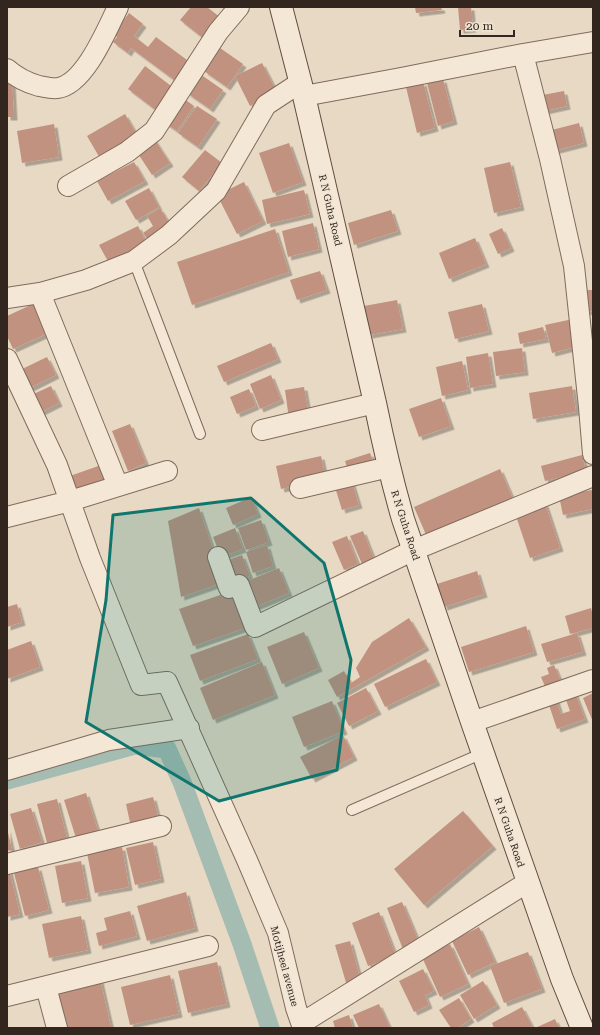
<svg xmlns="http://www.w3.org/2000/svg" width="600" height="1035" font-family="'Roboto Serif',serif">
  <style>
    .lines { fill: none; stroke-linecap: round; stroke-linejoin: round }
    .canal { stroke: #a5bcb2; stroke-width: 19 }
    .building { fill: #c1927f; filter: url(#shadow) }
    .lane-casing { stroke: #806b5d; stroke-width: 12 }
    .street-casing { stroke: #806b5d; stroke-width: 22 }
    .secondary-casing { stroke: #624d40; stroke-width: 24 }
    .lane { stroke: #f4e7d6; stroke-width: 10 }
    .street { stroke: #f4e7d6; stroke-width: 20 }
    .secondary { stroke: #f4e7d6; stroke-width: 22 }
    .marked { fill: #0f766e; fill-opacity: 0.2; stroke: #0f766e; stroke-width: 3; stroke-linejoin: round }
    .labels { text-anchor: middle; stroke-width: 3; stroke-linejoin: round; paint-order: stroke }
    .street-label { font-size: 10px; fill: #32261f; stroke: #f0e4d3 }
  </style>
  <defs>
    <filter id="shadow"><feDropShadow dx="3.5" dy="3.5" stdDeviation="0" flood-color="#0004"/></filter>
  </defs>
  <rect width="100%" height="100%" fill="#e8d9c4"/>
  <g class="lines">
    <!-- canal -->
    <path class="canal" d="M7 780 135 745 167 749 182 782 242 944 270 1028"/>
  </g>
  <!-- building -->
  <path class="building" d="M191 7H207L221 18 203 38 180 20Z
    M415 7H441L442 10 416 13Z
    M458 7H471L473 29 460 30Z
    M129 13 143 24 134 36 148 47 156 37 191 63 177 82 131 48 128 53 113 42 117 37 113 34Z
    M220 48 243 64 227 87 204 71Z
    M262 63 277 92 250 106 235 76Z
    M145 66 175 89 157 111 128 89Z
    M200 74 223 90 210 109 187 93Z
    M443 79 454 121 438 126 427 83Z
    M12 80 14 117H7V81Z
    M423 82 435 128 417 133 406 87Z
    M564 91 567 106 540 112 537 96Z
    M180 96 194 106 177 131 162 121Z
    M197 106 217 119 198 147 178 133Z
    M125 114 139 138 101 160 87 136Z
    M579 123 584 143 553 151 548 131Z
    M54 124 59 157 22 163 17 131Z
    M153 137 170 163 152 175 135 149Z
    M289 143 303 182 273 193 259 153Z
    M205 150 222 163 199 191 182 177Z
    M134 162 145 181 108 201 97 181Z
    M510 162 521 207 494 213 484 168Z
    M244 182 263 221 237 234 217 195Z
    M149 188 159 207 136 220 125 201Z
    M304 190 310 214 267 224 262 200Z
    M160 208 173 229 150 243 143 233 153 226 147 216Z
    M391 210 398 231 354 245 348 223Z
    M313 223 319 249 288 257 282 231Z
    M138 226 148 246 110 265 99 245Z
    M502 228 511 248 498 254 489 234Z
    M275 229 289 272 192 305 177 262Z
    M475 238 486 264 449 279 439 253Z
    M320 271 327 290 297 300 290 280Z
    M582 290H593V311L583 312Z
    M397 300 403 329 369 335 364 306Z
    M35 303 48 333 13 349 7 336V316Z
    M482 304 489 331 455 339 448 312Z
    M573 319 579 346 552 353 545 325Z
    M543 327 546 339 520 344 518 333Z
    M271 343 278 359 224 382 217 366Z
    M522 348 525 372 496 376 493 352Z
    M488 353 493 384 470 388 466 357Z
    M47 357 56 375 28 389 18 371Z
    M462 361 468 390 442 396 436 367Z
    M271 375 281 400 260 409 250 384Z
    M51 386 59 403 35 415 27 397Z
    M572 386 576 412 533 419 529 393Z
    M304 387 309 415 289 419 285 390Z
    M249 389 256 406 237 414 230 397Z
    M441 398 451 426 419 437 409 409Z
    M130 424 146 463 128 471 112 431Z
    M370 453 375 466 349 474 345 461Z
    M582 455 586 471 545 481 541 466Z
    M321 456 326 479 281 489 276 466Z
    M104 464 111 485 73 497 67 477Z
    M500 469 513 499 427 537 414 507Z
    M351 479 359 505 342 510 334 484Z
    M592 490 593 509 563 515 559 496Z
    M251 497 258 514 233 525 226 508Z
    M545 503 560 548 530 558 515 513Z
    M199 508 224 582 181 597 168 521Z
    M261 520 269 542 246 550 238 528Z
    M235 528 243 549 221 557 213 537Z
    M363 531 374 559 362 564 350 536Z
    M347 536 358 564 344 570 332 542Z
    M267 545 273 566 253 573 246 552Z
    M242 555 250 576 231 583 223 562Z
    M279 568 289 593 255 607 245 582Z
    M477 571 484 594 444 607 437 584Z
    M232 591 245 628 193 646 179 609Z
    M17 604 22 622 7 627V607Z
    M591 608 593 616V628L570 634 565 616Z
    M409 618 426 647 337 697 328 680 344 671 351 683 360 677 356 668 372 642Z
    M526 626 534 652 469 672 461 647Z
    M304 632 319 668 282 684 267 647Z
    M577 633 583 652 547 662 541 644Z
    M248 634 258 659 200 681 190 655Z
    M31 641 40 667 7 679V650Z
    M426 659 437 682 385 707 374 684Z
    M262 662 275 695 213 720 200 688Z
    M554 665 562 684 547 691 541 677 549 674 547 668Z
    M366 688 378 711 349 726 337 703Z
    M575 693 585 719 557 729 548 702 556 699 561 714 570 711 565 697Z
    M593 693V722L583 698Z
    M332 701 344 731 304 747 292 717Z
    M343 735 354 757 312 779 300 757Z
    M86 793 98 831 76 838 64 800Z
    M153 797 159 820 131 827 126 804Z
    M57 799 67 838 47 843 37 804Z
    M31 808 42 842 20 849 10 814Z
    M463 811 493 846 424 905 394 869Z
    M7 828 12 850 7 851Z
    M153 842 161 879 135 885 126 848Z
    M122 847 129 887 95 893 87 853Z
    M81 861 88 898 62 903 55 866Z
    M38 867 49 910 25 916 14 873Z
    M7 869H9L20 914 7 917Z
    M186 892 195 928 147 941 137 906Z
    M402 902 418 940 404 952 387 908Z
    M130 911 137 936 99 946 96 933 107 930 104 918Z
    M379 912 396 956 368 966 352 923Z
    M81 916 88 950 49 958 42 924Z
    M479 927 495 962 468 975 452 941Z
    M350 941 360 978 347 986 335 945Z
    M450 944 468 984 440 997 422 957Z
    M528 952 542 989 504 1003 490 966Z
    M217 962 227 1004 188 1013 178 971Z
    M423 969 434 991 425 995 429 1005 414 1012 399 981Z
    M170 975 179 1014 130 1025 121 987Z
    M100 979 111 1027 61 1028 52 990Z
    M483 981 497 1005 474 1019 460 995Z
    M459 998 471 1019 457 1028H451L439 1010Z
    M379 1004 390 1028H359L353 1015Z
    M522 1007 532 1026 528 1028H494L492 1023Z
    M349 1015 353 1028H335L333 1021Z
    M555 1019 559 1028H535Z"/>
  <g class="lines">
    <!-- lane casing -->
    <g class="lane-casing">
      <path id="lane" d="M134 261 200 434
        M352 810 483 753"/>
    </g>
    <!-- street casing -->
    <g class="street-casing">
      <path id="street" d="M523 54 593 42
        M7 69C16 77 28 83 39 86 45 87 52 89 58 88 85 84 107 29 118 7
        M304 96 401 78 523 54 550 159 574 266 589 407 593 454
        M68 186 127 152 154 131 218 32 239 7
        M40 293 118 486
        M7 298 40 293 86 280 134 261 169 235 216 191 266 105 301 82
        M7 359 57 465 90 558 141 685 167 682 247 860 278 933 296 1008 303 1028
        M262 430 375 403
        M300 488 389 467
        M7 517 70 501 167 471
        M218 557 229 588 239 585 255 627 414 550 593 476
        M472 722 593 680
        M7 770 109 740 189 728
        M7 864 161 826
        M46 987 57 1028
        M7 996 208 946
        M302 1023 528 882"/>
    </g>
    <!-- secondary casing -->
    <g class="secondary-casing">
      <path id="secondary" d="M281 7 304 96 375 403C383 442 392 481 403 519L472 722 562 979 582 1028"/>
    </g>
    <!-- lane -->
    <use href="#lane" class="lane"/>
    <!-- street -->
    <use href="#street" class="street"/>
    <!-- secondary -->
    <use href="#secondary" class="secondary"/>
  </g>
  <!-- marked area -->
  <path class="marked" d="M251 498 324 563 351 660 337 770 219 801 86 722 106 600 113 515Z"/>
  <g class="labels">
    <!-- street labels -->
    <g class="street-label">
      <text transform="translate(331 210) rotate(77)" y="4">R N Guha Road</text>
      <text transform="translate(406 525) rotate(72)" y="4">R N Guha Road</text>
      <text transform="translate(510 832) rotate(71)" y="4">R N Guha Road</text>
      <text transform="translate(285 966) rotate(75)" y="4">Motijheel avenue</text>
    </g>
  </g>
  <!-- border -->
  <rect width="600" height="1035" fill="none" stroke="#32261f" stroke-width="16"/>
  <!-- scale -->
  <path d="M460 30v6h54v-6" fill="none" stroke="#32261f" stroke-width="2"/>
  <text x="466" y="30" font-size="12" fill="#32261f" stroke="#f0e4d3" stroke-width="3" paint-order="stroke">20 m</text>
</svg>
